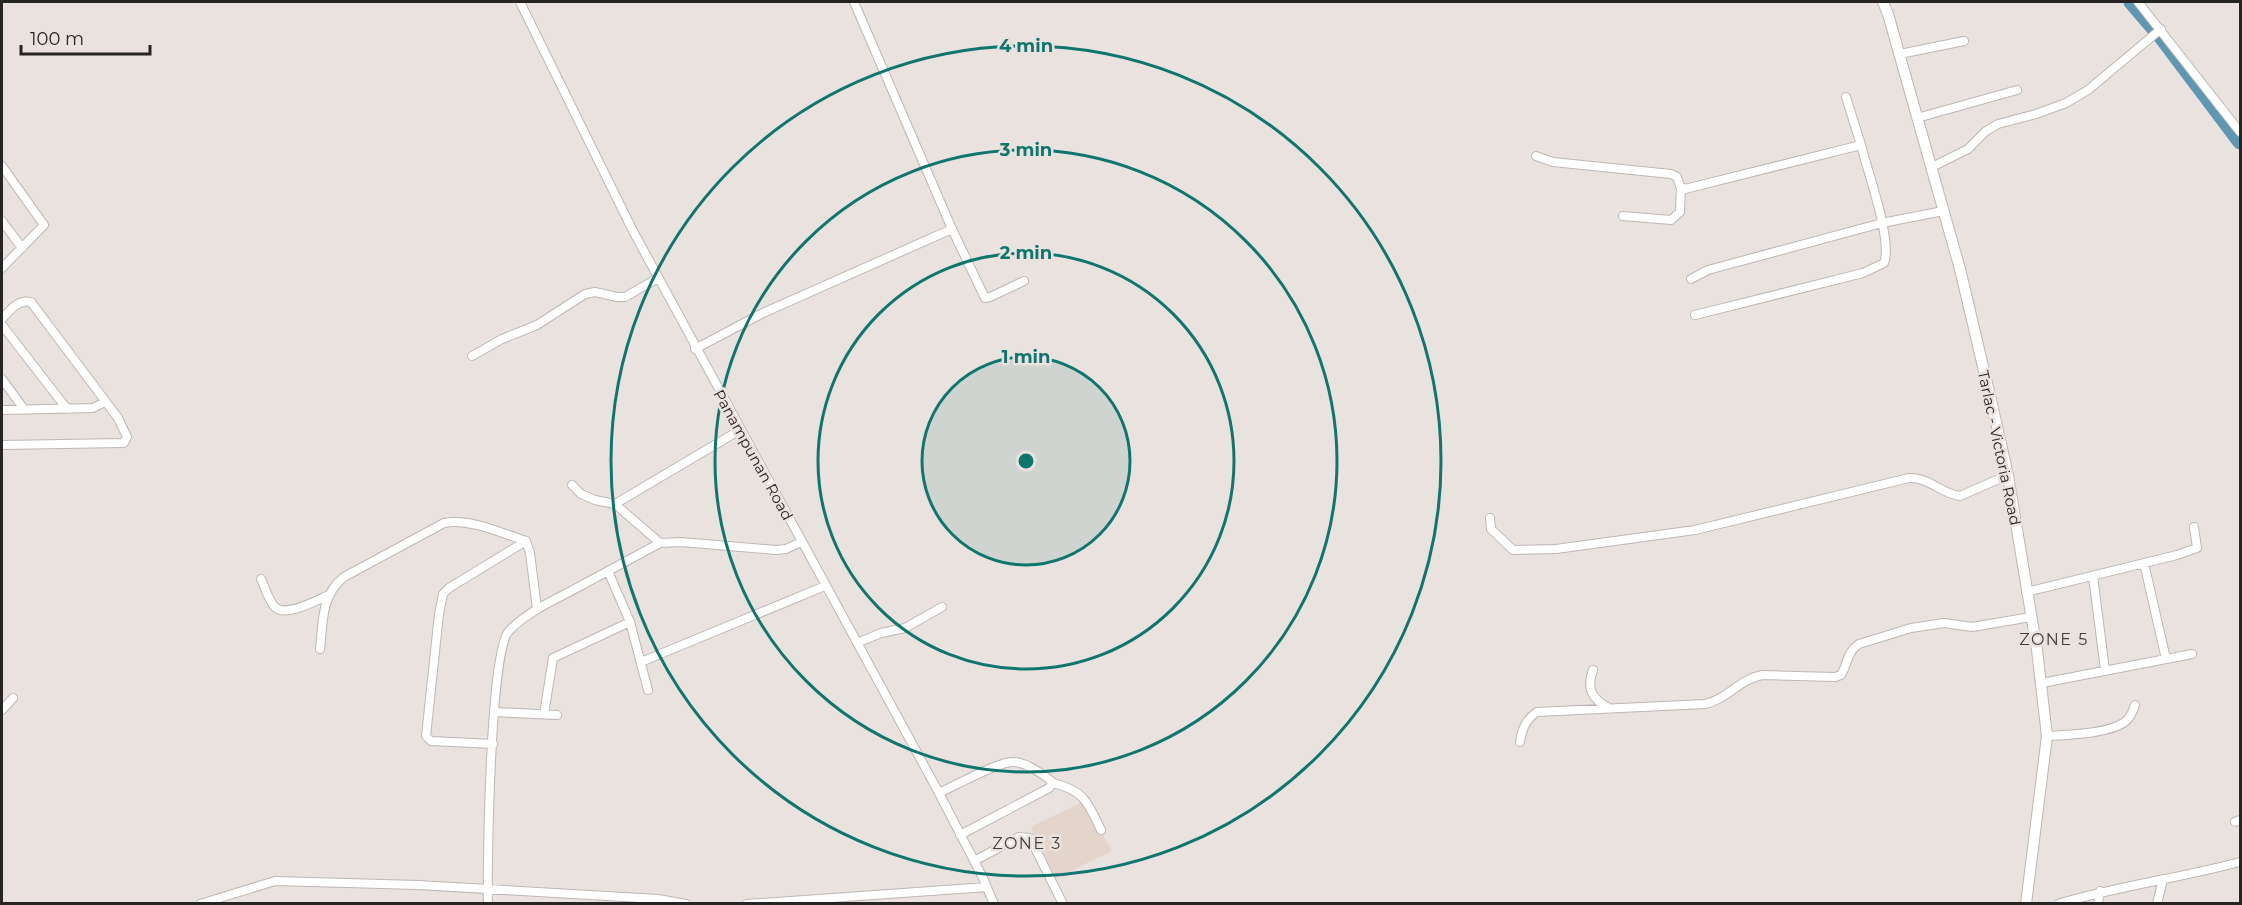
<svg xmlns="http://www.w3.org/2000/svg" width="2242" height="905" font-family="Montserrat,sans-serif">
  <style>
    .built { fill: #e3d4cc }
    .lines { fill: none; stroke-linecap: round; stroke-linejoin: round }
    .river { stroke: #5d97b2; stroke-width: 15 }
    .minor-casing { stroke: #bfb7b3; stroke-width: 10 }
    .major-casing { stroke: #bfb7b3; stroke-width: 12 }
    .minor { stroke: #fff; stroke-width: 8 }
    .major { stroke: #fff; stroke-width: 10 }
    .ring { fill: none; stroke: #0f766e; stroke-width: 3 }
    .labels { text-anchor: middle; stroke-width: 5; stroke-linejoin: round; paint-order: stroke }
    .street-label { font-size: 15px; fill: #272523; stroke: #eae2de }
    .neighbourhood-label { font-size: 16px; letter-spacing: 1.5px; fill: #443e3b; stroke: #eae2de }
    .centre { fill: #0f766e; stroke: #eae2de; stroke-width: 3 }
    .ring-label { font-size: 18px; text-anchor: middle; font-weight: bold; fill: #0f766e; stroke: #eae2de; stroke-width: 5; stroke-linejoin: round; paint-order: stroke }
  </style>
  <rect width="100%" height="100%" fill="#eae2de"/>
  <!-- built -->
  <path class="built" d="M1084 801 1112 851 1056 878 1031 827Z"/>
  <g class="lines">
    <!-- river -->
    <path class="river" d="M2131 2 2161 37 2240 142"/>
    <!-- minor casing -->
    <g class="minor-casing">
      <path id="minor" d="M520 2 633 231 939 793 983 878 994 904
        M854 2 952 229
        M2138 2 2240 132
        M1900 54 1964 41
        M1846 97 1861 145
        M1917 118 2017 90
        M1536 156 1553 162 1671 174 1677 177 1680 186 1685 189 1861 145C1867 170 1893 241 1884 263L1863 273 1695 315
        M2 166 44 225 2 268
        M1932 167 1968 149 1986 131 1998 124 2036 114 2066 103 2088 90 2161 29
        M1623 216 1671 220 1680 212 1681 188
        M2 221 22 248
        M1691 279 1708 270 1882 223 1943 211
        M2 319C10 310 18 299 31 302L118 418 127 437 124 443 2 445
        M2 325 67 409
        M695 349 763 313 952 229 985 298 990 297 1024 281
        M472 356 502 339 537 325 585 294 595 292 617 297H625L658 278
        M2 379 24 409
        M2 410 93 408 105 402
        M572 485 581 494 595 500 615 504 660 543
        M615 504 740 430
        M1490 518 1491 529 1513 550 1556 549 1695 530 1909 478C1929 477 1941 494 1960 496L2008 475
        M2144 563 2166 659
        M2093 576 2105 670
        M261 579C265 587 268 599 274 606 284 619 317 600 329 595
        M2026 592 2177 555 2197 548 2194 527
        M630 622 648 690
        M857 643 881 633 905 628 942 607
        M320 649C323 622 321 595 344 577L444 523C470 518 501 533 526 541L530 553 537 609
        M641 662 825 586
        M1593 670C1586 689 1592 699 1609 708
        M2042 683 2192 654
        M2 710 13 698
        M495 712 557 715
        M544 714 553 658 630 622 608 571
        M2047 736C2067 735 2110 734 2126 721 2131 717 2133 711 2135 705
        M1520 742C1522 729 1526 719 1537 712L1705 704C1728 699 1738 680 1762 675L1835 677 1841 675C1848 663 1847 652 1859 644L1911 628 1944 623 1972 627 2031 617
        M493 744 431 741 426 736 439 614 443 594 449 588 526 541
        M1053 783C1085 791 1088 803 1101 830
        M939 793C954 786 998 762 1012 762 1024 761 1045 775 1053 783L1049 788 960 835
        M2235 822 2240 820
        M974 861 1019 837 1030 838 1063 904
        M200 904 275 881 418 885 658 899 686 904
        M488 904C487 866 490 650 509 631 526 613 550 602 571 591 601 575 630 559 660 543L681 542 776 550 786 549 801 542
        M747 904 987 887
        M2058 904C2118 886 2180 878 2240 862
        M2098 904 2100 891
        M2157 904 2163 879"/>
    </g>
    <!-- major casing -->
    <g class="major-casing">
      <path id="major" d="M1883 2 1888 14 1960 269 1994 413 2008 475 2037 650 2047 736 2026 904"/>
    </g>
    <!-- minor -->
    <use href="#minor" class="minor"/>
    <!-- major -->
    <use href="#major" class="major"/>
  </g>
  <!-- distance rings -->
  <circle cx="1026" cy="461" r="104" fill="#0f766e" fill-opacity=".12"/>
  <g class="ring">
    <circle cx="1026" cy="461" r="104"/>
    <circle cx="1026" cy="461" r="208"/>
    <circle cx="1026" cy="461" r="311"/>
    <circle cx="1026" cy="461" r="415"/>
  </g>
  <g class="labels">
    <!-- street labels -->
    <g class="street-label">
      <text transform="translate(1999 448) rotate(78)" y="5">Tarlac - Victoria Road</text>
      <text transform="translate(753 455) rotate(61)" y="5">Panampunan Road</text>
    </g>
    <!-- neighbourhood labels -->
    <g class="neighbourhood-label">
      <text x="2054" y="645">ZONE 5</text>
      <text x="1027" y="849">ZONE 3</text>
    </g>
  </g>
  <circle cx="1026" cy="461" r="9" class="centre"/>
  <g class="ring-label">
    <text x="1026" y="52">4 min</text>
    <text x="1026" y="156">3 min</text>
    <text x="1026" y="259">2 min</text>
    <text x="1026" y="363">1 min</text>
  </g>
  <!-- border -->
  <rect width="2242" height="905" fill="none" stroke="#272523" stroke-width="6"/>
  <!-- scale -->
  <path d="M21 45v9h129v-9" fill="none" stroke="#272523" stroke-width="3"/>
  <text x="30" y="45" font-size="18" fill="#272523" stroke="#eae2de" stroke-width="4.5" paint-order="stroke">100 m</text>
</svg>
